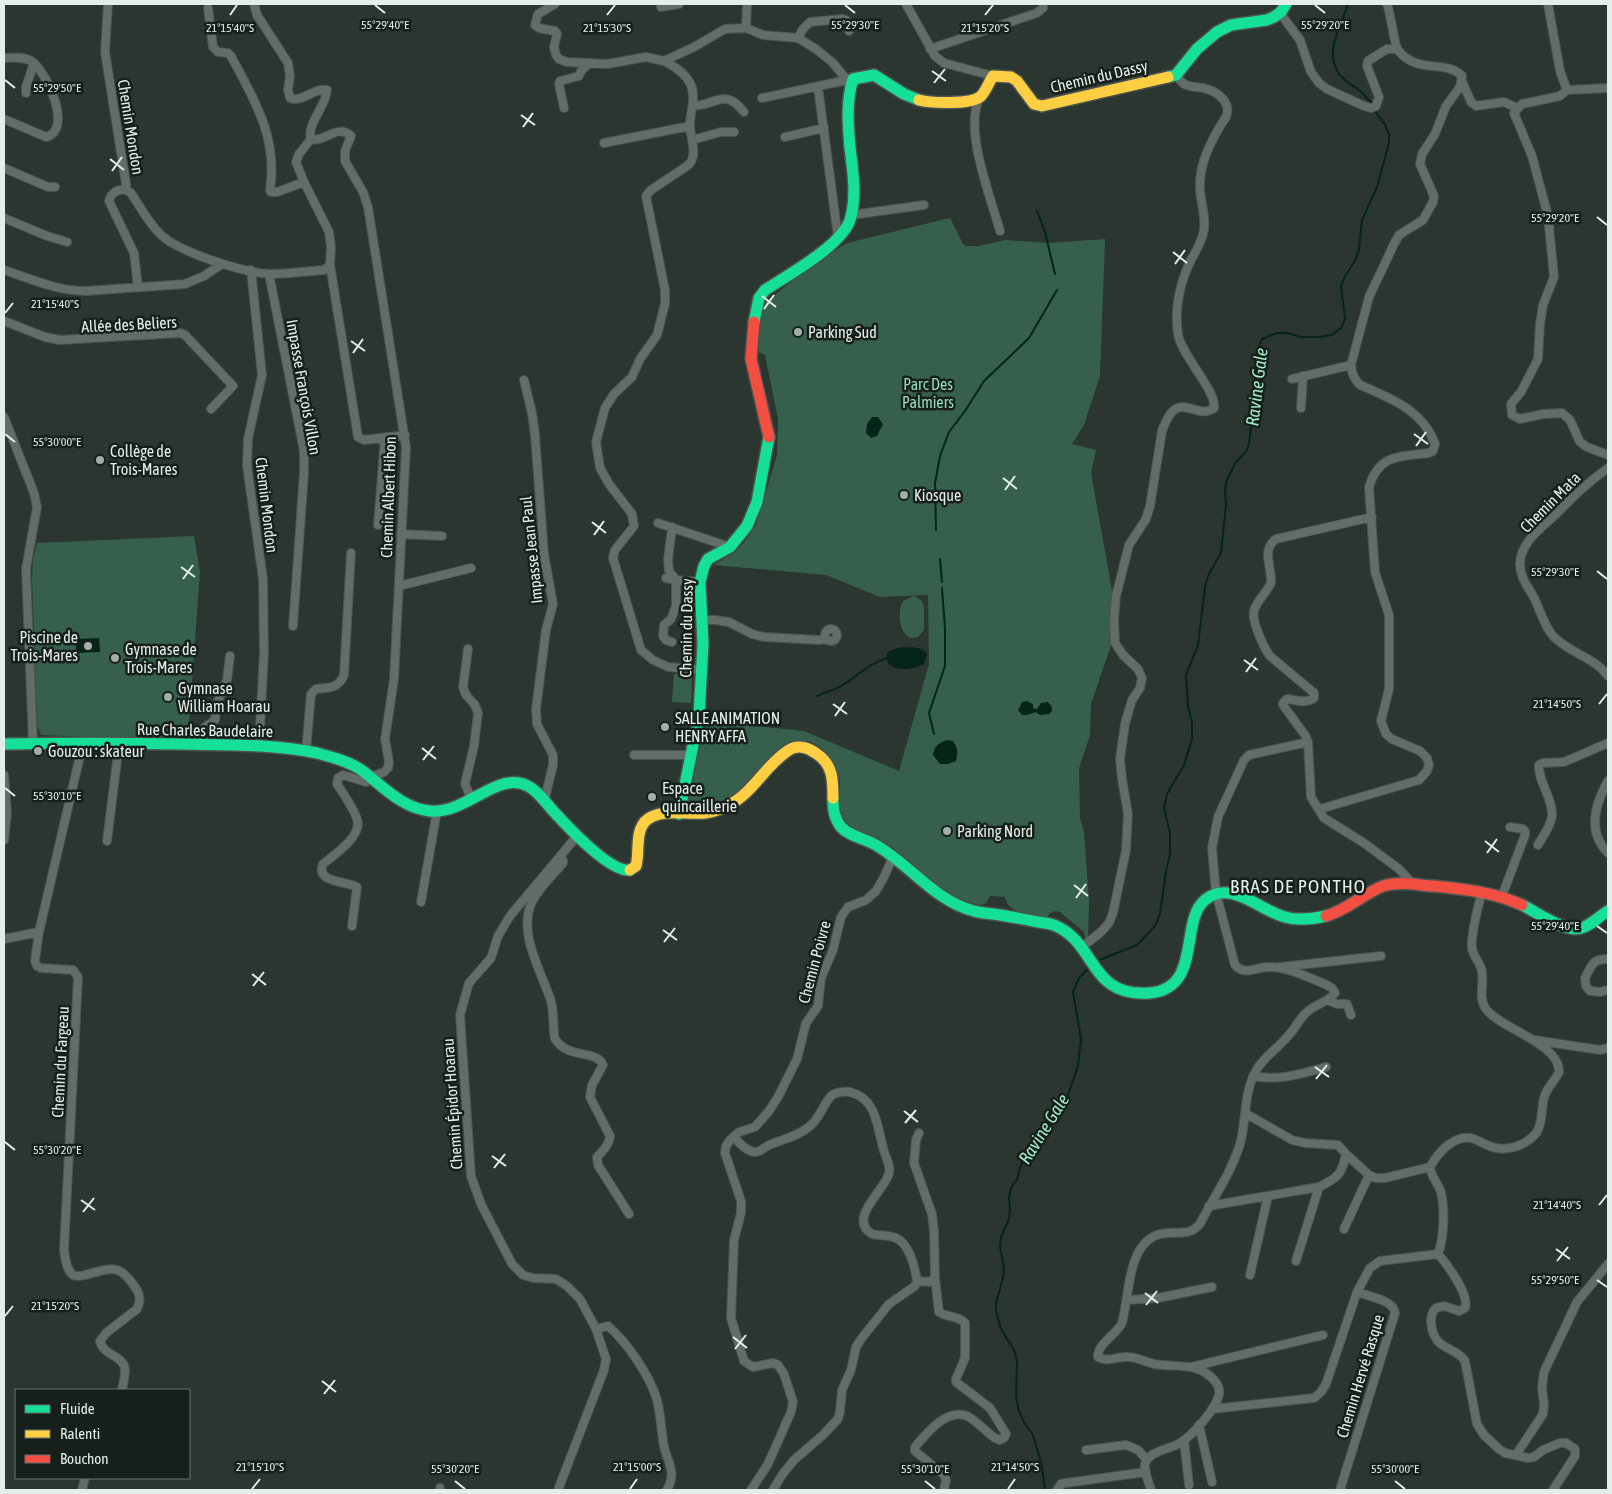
<svg xmlns="http://www.w3.org/2000/svg" width="1612" height="1494" font-family="'Asap Condensed',sans-serif">
  <style>
    .green { fill: #36604c }
    .water { fill: #042517 }
    .lines { fill: none; stroke-linecap: round; stroke-linejoin: round }
    .stream { stroke: #042517; stroke-width: 2 }
    .street-casing { stroke: #4a534e; stroke-width: 10 }
    .fast-casing { stroke: #4a534e; stroke-width: 14 }
    .slow-casing { stroke: #4a534e; stroke-width: 14 }
    .jam-casing { stroke: #4a534e; stroke-width: 14 }
    .street { stroke: #646c68; stroke-width: 8 }
    .fast { stroke: #16e098; stroke-width: 11 }
    .slow { stroke: #ffcf43; stroke-width: 11 }
    .jam { stroke: #f24e42; stroke-width: 11 }
    .ticks { fill: none; stroke: #e4eee8; stroke-width: 2 }
    .poi-dot { fill: #a4aea8; stroke: #171f1b; stroke-width: 2 }
    .labels { text-anchor: middle; stroke-width: 5; stroke-linejoin: round; paint-order: stroke }
    .street-label { font-size: 16px; fill: #e4eee8; stroke: #171f1b }
    .poi-label { font-size: 16px; fill: #e4eee8; stroke: #171f1b; text-anchor: start }
    .park-label { font-size: 16px; fill: #92dfb9; stroke: #171f1b }
    .water-label { font-size: 18px; font-style: italic; fill: #a0ecc6; stroke: #171f1b }
    .quarter-label { font-size: 19px; letter-spacing: 1px; fill: #e4eee8; stroke: #171f1b }
    .ticks-label { font-size: 12px; text-anchor: middle; fill: #e4eee8; stroke: #171f1b; stroke-width: 5; stroke-linejoin: round; paint-order: stroke }
  </style>
  <rect width="100%" height="100%" fill="#2c3631"/>
  <!-- green -->
  <path class="green" d="M950 218 963 244 966 246H979L1005 240 1049 243 1105 239 1100 376 1084 425 1072 444 1096 450 1091 473 1113 596 1112 642 1091 704 1090 735 1079 768 1080 818 1084 831 1089 901 1088 938H1085L1084 932 1060 912C1053 910 1050 913 1046 918 1031 915 1008 914 1005 897L990 896 986 903 980 905C947 901 913 861 886 843 875 835 858 834 848 824 836 813 841 795 840 781 838 767 822 743 807 741 804 741 800 742 796 742L751 786 726 803 700 806 688 804 705 721 804 731 899 771 929 664 928 595 880 597 826 575 714 565 735 552 746 540 756 525 777 455 778 419 765 355 758 352 760 317 764 303 818 261 847 243Z
    M194 536 200 572 188 736H181L175 740 41 735 37 725 32 578 33 560 37 543Z
    M914 596 921 600 924 606V630L918 637 910 638C899 632 897 612 903 601Z
    M674 674 692 675 691 703 672 702Z"/>
  <!-- water -->
  <path class="water" d="M872 417H878L883 424 877 436 871 438 866 433 867 424Z
    M99 638 100 652 76 653V639Z
    M901 647C912 648 922 645 927 655L924 664C912 671 886 673 886 655L889 651Z
    M1027 701 1033 704V708L1037 709 1041 703 1048 702 1052 707V711L1049 714 1040 715 1036 712 1027 715H1022L1018 710 1022 702Z
    M947 740 953 741C958 748 958 753 956 761L948 764H940L933 755C934 746 939 743 947 740Z"/>
  <g class="lines">
    <!-- stream -->
    <path class="stream" d="M1348 4C1342 26 1324 49 1338 72 1342 80 1352 85 1359 90 1364 94 1368 100 1373 104
      M1037 211 1045 232 1055 274
      M936 530 935 483 940 456 949 432 965 411 984 381 1029 338 1057 290
      M940 559 942 582
      M817 696C825 692 835 690 843 685 857 676 870 663 887 658
      M934 734 929 713 945 666V629L942 588
      M1097 961 1137 945 1155 926 1160 914 1166 871 1170 854V833L1164 808 1167 794 1184 765 1192 739V722L1188 706 1186 675 1198 645 1205 587 1208 576 1221 553 1226 505 1225 491 1226 483 1235 463 1246 452 1249 443 1253 412 1257 394 1258 348 1262 339 1276 333H1287L1301 337H1318L1332 335 1341 328 1345 319 1341 286 1345 276 1355 261 1359 249 1362 220 1377 187 1389 143V135L1385 125 1375 111
      M1045 1490 1042 1466 1033 1435 1024 1422 1019 1411 1016 1397 1017 1360 1014 1350 1001 1329 996 1311V1303L1003 1278 1004 1268 1000 1247 1001 1237 1009 1219 1010 1211 1009 1197 1011 1188 1017 1179 1024 1156 1042 1137 1060 1109 1068 1095 1078 1066 1081 1039 1073 992 1079 978 1087 970"/>
    <!-- street casing -->
    <g class="street-casing">
      <path id="street" d="M108 4 105 52 126 184V190
        M254 4 257 15 288 63 290 76 288 90 290 98C303 103 314 87 327 90 327 105 306 124 311 139 325 143 337 123 351 136L345 151V161L363 192 368 207 406 447 394 679 385 739 389 762 388 768 384 772 373 776 366 782 343 775 338 778 337 784C344 795 353 807 357 819 363 836 334 855 323 864 315 883 347 881 357 887L352 926
        M555 4 538 14 535 25 539 28 555 31 557 34 554 47 556 55 559 59 567 62 607 64 646 57 664 61 694 47 725 29 746 28 763 35 798 38 816 49 833 63 847 80 853 79
        M906 4 935 56 944 63 993 76
        M1548 4 1560 71 1567 90
        M661 7 679 4
        M208 8 213 47 218 52 228 53 231 56C255 101 278 138 270 190L271 192H277L304 182
        M1280 13 1300 40 1311 72 1319 83 1327 89 1364 106 1371 108 1376 106 1379 97 1367 66 1368 61 1387 49H1397
        M746 28 747 4
        M798 38 803 29 810 22 843 19 846 20 849 31
        M930 49 1037 13 1043 8V4
        M4 58C12 58 23 56 31 61 46 70 74 130 46 137L4 119
        M664 61C674 66 685 73 690 83 697 96 690 112 690 125 690 135 695 146 693 156 692 161 691 163 687 166L651 190 646 196 665 290V304L657 335 640 359 632 377 614 394 605 408 596 442 600 468 609 484 632 514 634 526 615 550 613 558 641 650 653 660 668 667 702 670
        M1462 81 1471 102 1476 106 1504 102 1517 108
        M818 87 838 237
        M1608 88 1567 90 1560 96 1522 104 1514 113 1532 156 1548 216 1554 277 1543 305 1540 324 1538 359 1521 392 1511 404 1512 415 1520 419 1543 414 1562 413 1570 420 1580 442 1587 447 1608 455
        M26 93V87L34 63
        M980 97C963 129 991 198 1000 231
        M762 98 847 80
        M693 105C706 108 719 94 732 101 737 103 740 108 744 112
        M564 108 559 84 560 81 579 76 581 71 589 63
        M785 137 824 128
        M311 139 299 154 296 162 304 182 329 232 331 247 330 265 358 437 364 440 405 435
        M692 140 721 132H734
        M604 143 690 126
        M4 168 48 187H55
        M126 190 131 193C140 207 148 222 160 234 178 252 244 273 271 274 288 274 307 271 324 270L330 265
        M126 190C117 189 111 193 109 201L134 253 138 287
        M851 215 924 205
        M4 218 47 236 67 242
        M4 270C31 279 57 291 86 291L185 284 204 276 222 264
        M251 270 262 375 248 439 247 466 263 579 264 653 259 745
        M269 274 304 451V473L293 626
        M4 321 45 337 60 340 180 333 185 335 233 386 211 409
        M1292 379 1351 365
        M524 380 532 413 535 435 544 554 553 604 546 630 536 709 537 724 553 755V765L544 802
        M1301 408 1303 376
        M4 417 34 493 37 507 26 569 33 743
        M1608 468C1587 483 1575 495 1557 513 1543 527 1520 542 1520 564 1520 580 1530 588 1536 602 1541 613 1545 627 1553 636 1569 653 1594 657 1608 676
        M1372 517 1276 539C1261 550 1272 567 1271 583 1267 592 1257 600 1254 611 1251 620 1264 648 1270 656L1314 693V698C1307 704 1296 700 1287 699L1283 703V705L1305 735 1308 742 1311 797 1324 818 1364 843 1399 869 1413 884
        M658 523 730 547
        M378 525 385 438
        M401 534 442 536
        M666 578 676 580 700 582
        M399 586 471 568
        M702 620H715L729 622 752 634 764 637 819 640 826 639
        M825 635a6 6 0 1 1 12 0a6 6 0 1 1-12 0Z
        M672 642 666 640 663 636 664 625 671 619 676 606V580L669 571 668 560 672 527
        M468 649 463 687 466 695 475 705 478 713 474 746 465 784 472 800
        M83 743 39 932 35 961 37 966 41 968 73 970 78 977 64 1250C65 1257 66 1270 73 1275 77 1277 81 1276 85 1275 113 1268 119 1262 137 1290 141 1297 140 1303 137 1309L106 1333 100 1341C103 1356 124 1355 125 1370 125 1377 123 1384 122 1390
        M198 745 201 730 215 720 217 703 227 680 230 656
        M306 752 311 694 316 689C329 688 339 688 344 675L351 553
        M634 755H692
        M4 775 7 812 4 840
        M1608 781C1595 804 1587 832 1608 853
        M1320 809 1419 780 1427 771 1429 765 1427 758 1420 751 1392 739 1386 734 1381 721 1389 689V615L1375 572 1369 487C1379 454 1399 457 1428 453L1433 451 1435 444C1423 410 1390 398 1360 385 1354 379 1352 374 1351 365L1369 297 1394 244 1399 235 1423 220 1433 202 1434 196 1420 164 1422 154 1435 134 1446 106 1460 87 1462 76C1446 59 1417 75 1398 50 1394 44 1391 14 1387 4
        M107 841 119 745
        M1538 845C1543 836 1551 826 1552 816 1553 798 1538 782 1539 765L1543 763 1564 762 1608 743
        M560 857 563 860V863C553 875 539 888 532 902 517 932 542 973 551 1001 554 1010 553 1035 555 1039 569 1060 596 1049 603 1065L592 1085 590 1097 610 1136C609 1145 603 1151 597 1157L598 1165 629 1214
        M1482 891C1479 905 1470 935 1472 948 1473 957 1481 963 1482 972 1484 985 1478 998 1486 1009 1499 1028 1560 1043 1559 1072 1555 1081 1546 1088 1544 1098 1541 1109 1543 1122 1537 1132 1527 1145 1508 1152 1492 1147 1485 1145 1479 1140 1471 1138 1453 1135 1438 1153 1430 1167 1431 1177 1438 1183 1441 1192 1445 1209 1444 1238 1438 1254 1447 1264 1470 1295 1465 1308L1459 1311 1444 1306 1436 1308C1432 1312 1431 1316 1431 1322 1433 1352 1455 1345 1465 1361L1477 1424 1484 1435 1499 1449 1505 1453 1528 1458 1534 1457 1543 1450 1560 1443H1566L1575 1449V1456L1553 1490
        M1502 896 1525 835V831L1523 829 1510 827
        M421 902 437 811
        M4 939 39 932
        M1082 947 1101 932 1109 923 1113 913 1126 850 1128 814 1122 779 1120 759 1125 724 1132 700 1140 688 1142 678 1138 669 1123 655 1115 643 1114 620 1116 596 1129 545 1146 519 1150 506 1162 431C1178 385 1195 422 1214 408 1217 391 1181 355 1178 334 1174 309 1180 282 1191 260 1196 251 1203 240 1204 229 1206 215 1200 201 1200 187 1199 163 1212 138 1226 117 1232 102 1217 91 1203 88 1197 87 1189 87 1184 84 1180 81 1178 78 1176 75
        M1608 959C1592 959 1592 965 1585 978L1586 986 1590 991 1600 992 1608 990
        M1280 967 1381 956
        M1328 1000 1337 1004H1347L1351 1015
        M1534 1040 1600 1050 1608 1048
        M1253 1076C1279 1081 1301 1074 1326 1067
        M1245 1113 1292 1140 1305 1143 1338 1145 1346 1154 1369 1175 1376 1178H1385L1430 1167
        M919 1133 916 1140 914 1163 932 1214 934 1231 935 1278 939 1312C947 1318 958 1315 965 1323V1358L956 1379V1382L990 1408 1006 1434 1004 1438 1000 1440 995 1438C986 1432 977 1421 967 1416 946 1408 926 1434 915 1447V1451L944 1475 946 1480 944 1490
        M735 1137C738 1143 748 1152 756 1152 760 1152 765 1147 769 1145 783 1139 799 1136 810 1126 820 1118 823 1104 832 1095 837 1092 845 1091 850 1092 878 1099 877 1129 884 1151 886 1159 891 1164 889 1173 887 1188 846 1219 872 1234 879 1236 886 1235 893 1237 909 1241 915 1267 917 1281L915 1286 889 1304 861 1339 856 1347 851 1370 842 1390 840 1412 838 1419 823 1435 794 1460 782 1475 773 1490
        M1209 1206 1319 1187C1337 1178 1342 1175 1346 1154
        M1344 1229 1369 1175
        M1296 1261 1319 1187
        M1250 1275 1268 1196
        M917 1281 930 1282 935 1278
        M1127 1300 1158 1298 1212 1287
        M596 1329 608 1326C627 1342 650 1376 657 1400 661 1415 661 1431 664 1446 668 1464 677 1472 667 1490
        M1191 1367 1323 1335
        M1212 1409 1314 1398 1321 1392 1326 1384 1357 1292 1370 1268 1380 1261 1438 1254
        M1199 1425 1212 1482
        M1184 1440 1189 1485
        M1086 1450 1126 1445 1138 1450 1147 1460
        M1516 1455 1543 1414 1544 1405 1542 1387 1544 1372 1577 1302 1608 1264
        M82 1490 85 1478
        M440 1490V1488
        M558 1490 604 1370 606 1359 596 1329 580 1299 567 1286 556 1279 533 1278 523 1275 512 1264 481 1204 471 1176 460 1015 469 983 491 958 498 936 510 916 577 836
        M751 1490 768 1464 791 1412 793 1402 784 1374 778 1365 773 1363 753 1367 744 1361 731 1318 734 1240 741 1213V1201L725 1153 726 1146 730 1140 739 1132 755 1127 769 1111 778 1097 797 1059 806 1023 818 1006 821 978 833 950 841 917 848 907 866 900 876 891 883 879 893 857
        M1057 1490 1061 1484 1066 1483 1146 1472
        M1151 1490C1149 1483 1144 1472 1145 1464 1148 1451 1171 1449 1180 1443 1193 1435 1215 1410 1219 1395 1220 1390 1218 1385 1215 1381 1198 1361 1176 1368 1154 1364 1145 1362 1137 1357 1128 1357 1118 1356 1108 1363 1098 1357 1097 1344 1116 1335 1122 1323 1128 1301 1128 1267 1141 1248 1162 1219 1186 1245 1201 1222 1214 1197 1232 1171 1240 1144 1247 1119 1243 1092 1257 1069 1265 1056 1278 1048 1288 1036 1295 1029 1299 1019 1307 1012 1315 1004 1327 1003 1335 993L1332 988 1325 984C1310 978 1285 966 1268 967 1256 967 1244 976 1235 965L1216 893 1212 848 1218 817 1244 760 1249 755 1308 742
        M1340 1490 1395 1313C1394 1300 1368 1296 1357 1292"/>
    </g>
    <!-- fast casing -->
    <g class="fast-casing">
      <path id="fast" d="M1168 77 1176 75 1197 49 1217 32 1231 25 1267 20 1274 17 1281 12 1286 4
        M754 322 759 298 765 290C788 275 841 246 850 220 857 198 853 171 850 148 848 125 846 101 853 79L874 75 904 94 919 100
        M4 744C63 743 122 743 182 744 227 745 273 744 317 753 332 757 347 761 360 769 382 785 401 808 430 811 463 814 492 778 519 783 535 785 546 804 556 814 569 828 611 873 630 870
        M833 798C833 809 834 818 841 827 849 836 863 838 874 844 909 863 934 901 974 911 980 913 987 913 993 914 1008 916 1023 919 1038 922 1043 923 1051 923 1056 926 1097 944 1089 997 1149 993 1203 989 1179 921 1205 900 1231 879 1259 910 1285 917 1298 921 1312 919 1326 916
        M679 814 699 716 703 644 700 582 704 566 708 559 730 547 747 526 757 502 769 437
        M1522 905C1537 912 1565 933 1581 928 1591 926 1599 916 1608 911"/>
    </g>
    <!-- slow casing -->
    <g class="slow-casing">
      <path id="slow" d="M919 100C930 103 972 105 981 96 986 91 989 82 993 76L1011 77 1017 81 1034 104 1042 106 1168 77
        M630 870 636 866C640 852 634 829 648 819 663 808 688 815 705 813 712 812 720 810 727 806 753 794 765 765 789 750 798 744 809 748 817 754 833 765 833 780 833 798"/>
    </g>
    <!-- jam casing -->
    <g class="jam-casing">
      <path id="jam" d="M754 322 751 359 769 437
        M1326 916C1347 910 1363 894 1383 886 1399 881 1417 885 1433 886 1463 889 1494 892 1522 905"/>
    </g>
    <!-- street -->
    <use href="#street" class="street"/>
    <!-- fast -->
    <use href="#fast" class="fast"/>
    <!-- slow -->
    <use href="#slow" class="slow"/>
    <!-- jam -->
    <use href="#jam" class="jam"/>
  </g>
  <!-- ticks -->
  <path class="ticks" d="M375 5 385 13M845 5 855 13M1315 5 1325 13M230 15 237 5M607 15 615 5M985 15 993 5M932 71 946 81M5 80 15 88M934 83 945 69M521 115 535 125M523 127 533 113M110 159 124 170M112 171 122 157M1597 217 1607 225M1173 252 1187 263M1175 264 1185 250M762 296 776 307M764 309 774 295M5 313 13 303M351 341 365 351M353 353 363 339M5 434 15 442M1414 434 1428 444M1416 446 1426 432M1003 478 1017 489M1005 490 1015 476M592 522 606 533M594 535 604 521M181 567 195 577M1597 571 1607 579M183 579 193 565M1244 660 1258 670M1246 672 1256 658M833 704 847 714M1599 704 1607 694M835 716 845 702M422 748 436 759M423 760 434 746M5 788 15 796M1485 841 1499 852M1487 853 1497 839M1074 885 1088 896M1076 898 1086 884M1597 926 1607 933M663 930 677 940M664 942 675 928M252 974 266 985M253 986 264 972M1315 1067 1329 1077M1316 1079 1327 1065M904 1111 918 1122M905 1123 916 1110M5 1142 15 1150M492 1156 506 1166M494 1168 505 1154M81 1200 95 1210M1599 1205 1607 1195M83 1212 94 1198M1556 1249 1570 1259M1557 1261 1568 1247M1597 1280 1607 1287M1145 1293 1158 1303M1146 1305 1157 1291M5 1316 13 1306M733 1337 747 1348M735 1349 746 1335M322 1381 336 1392M324 1394 335 1380M455 1481 465 1489M925 1481 935 1489M1395 1481 1405 1489M252 1489 260 1479M630 1489 637 1479M1008 1489 1015 1479"/>
  <!-- markers -->
  <g class="poi-dot">
    <circle cx="798" cy="332" r="5"/>
    <circle cx="100" cy="460" r="5"/>
    <circle cx="904" cy="495" r="5"/>
    <circle cx="88" cy="646" r="5"/>
    <circle cx="115" cy="658" r="5"/>
    <circle cx="168" cy="697" r="5"/>
    <circle cx="665" cy="727" r="5"/>
    <circle cx="38" cy="751" r="5"/>
    <circle cx="652" cy="797" r="5"/>
    <circle cx="947" cy="831" r="5"/>
  </g>
  <g class="labels">
    <!-- street labels -->
    <g class="street-label">
      <text transform="translate(1099 76) rotate(-13)" y="6">Chemin du Dassy</text>
      <text transform="translate(131 127) rotate(81)" y="6">Chemin Mondon</text>
      <text transform="translate(129 324) rotate(-3)" y="6">Allée des Beliers</text>
      <text transform="translate(304 387) rotate(80)" y="6">Impasse François Villon</text>
      <text transform="translate(388 497) rotate(-88)" y="6">Chemin Albert Hibon</text>
      <text transform="translate(1550 502) rotate(-45)" y="6">Chemin Mata</text>
      <text transform="translate(267 505) rotate(83)" y="6">Chemin Mondon</text>
      <text transform="translate(531 550) rotate(-96)" y="6">Impasse Jean Paul</text>
      <text transform="translate(686 628) rotate(-89)" y="6">Chemin du Dassy</text>
      <text transform="translate(205 730) rotate(1)" y="6">Rue Charles Baudelaire</text>
      <text transform="translate(814 962) rotate(-75)" y="6">Chemin Poivre</text>
      <text transform="translate(60 1062) rotate(-87)" y="6">Chemin du Fargeau</text>
      <text transform="translate(452 1104) rotate(-94)" y="6">Chemin Épidor Hoarau</text>
      <text transform="translate(1360 1376) rotate(-73)" y="6">Chemin Hervé Rasque</text>
    </g>
    <!-- poi labels -->
    <g class="poi-label">
      <text x="808" y="338">Parking Sud</text>
      <text x="110" y="457">Collège de<tspan x="110" dy="18">Trois-Mares</tspan></text>
      <text x="914" y="501">Kiosque</text>
      <text x="78" y="643" text-anchor="end">Piscine de<tspan x="78" dy="18">Trois-Mares</tspan></text>
      <text x="125" y="655">Gymnase de<tspan x="125" dy="18">Trois-Mares</tspan></text>
      <text x="178" y="694">Gymnase<tspan x="178" dy="18">William Hoarau</tspan></text>
      <text x="675" y="724">SALLE ANIMATION<tspan x="675" dy="18">HENRY AFFA</tspan></text>
      <text x="48" y="757">Gouzou : skateur</text>
      <text x="662" y="794">Espace<tspan x="662" dy="18">quincaillerie</tspan></text>
      <text x="957" y="837">Parking Nord</text>
    </g>
    <!-- park labels -->
    <g class="park-label">
      <text x="928" y="390">Parc Des<tspan x="928" dy="18">Palmiers</tspan></text>
    </g>
    <!-- water labels -->
    <g class="water-label">
      <text transform="translate(1257 387) rotate(-83)" y="6">Ravine Gale</text>
      <text transform="translate(1044 1129) rotate(-58)" y="6">Ravine Gale</text>
    </g>
    <!-- quarter labels -->
    <g class="quarter-label">
      <text x="1298" y="893">BRAS DE PONTHO</text>
    </g>
  </g>
  <g class="ticks-label">
    <text x="1325" y="29">55°29'20"E</text>
    <text x="385" y="29">55°29'40"E</text>
    <text x="855" y="29">55°29'30"E</text>
    <text x="230" y="32">21°15'40"S</text>
    <text x="607" y="32">21°15'30"S</text>
    <text x="985" y="32">21°15'20"S</text>
    <text x="57" y="92">55°29'50"E</text>
    <text x="1555" y="222">55°29'20"E</text>
    <text x="55" y="308">21°15'40"S</text>
    <text x="57" y="446">55°30'00"E</text>
    <text x="1555" y="576">55°29'30"E</text>
    <text x="1557" y="708">21°14'50"S</text>
    <text x="57" y="800">55°30'10"E</text>
    <text x="1555" y="930">55°29'40"E</text>
    <text x="57" y="1154">55°30'20"E</text>
    <text x="1557" y="1209">21°14'40"S</text>
    <text x="1555" y="1284">55°29'50"E</text>
    <text x="55" y="1310">21°15'20"S</text>
    <text x="260" y="1471">21°15'10"S</text>
    <text x="637" y="1471">21°15'00"S</text>
    <text x="1015" y="1471">21°14'50"S</text>
    <text x="455" y="1473">55°30'20"E</text>
    <text x="925" y="1473">55°30'10"E</text>
    <text x="1395" y="1473">55°30'00"E</text>
  </g>
  <!-- border -->
  <rect width="1612" height="1494" fill="none" stroke="#e4eee8" stroke-width="10"/>
  <!-- legend -->
  <rect x="15" y="1389" width="175" height="90" fill="#171f1b" stroke="#69726d"/>
  <rect x="25" y="1405" width="25" height="8" fill="#16e098" stroke="#69726d"/>
  <text x="60" y="1414" font-size="15" fill="#e4eee8">Fluide</text>
  <rect x="25" y="1430" width="25" height="8" fill="#ffcf43" stroke="#69726d"/>
  <text x="60" y="1439" font-size="15" fill="#e4eee8">Ralenti</text>
  <rect x="25" y="1455" width="25" height="8" fill="#f24e42" stroke="#69726d"/>
  <text x="60" y="1464" font-size="15" fill="#e4eee8">Bouchon</text>
</svg>
